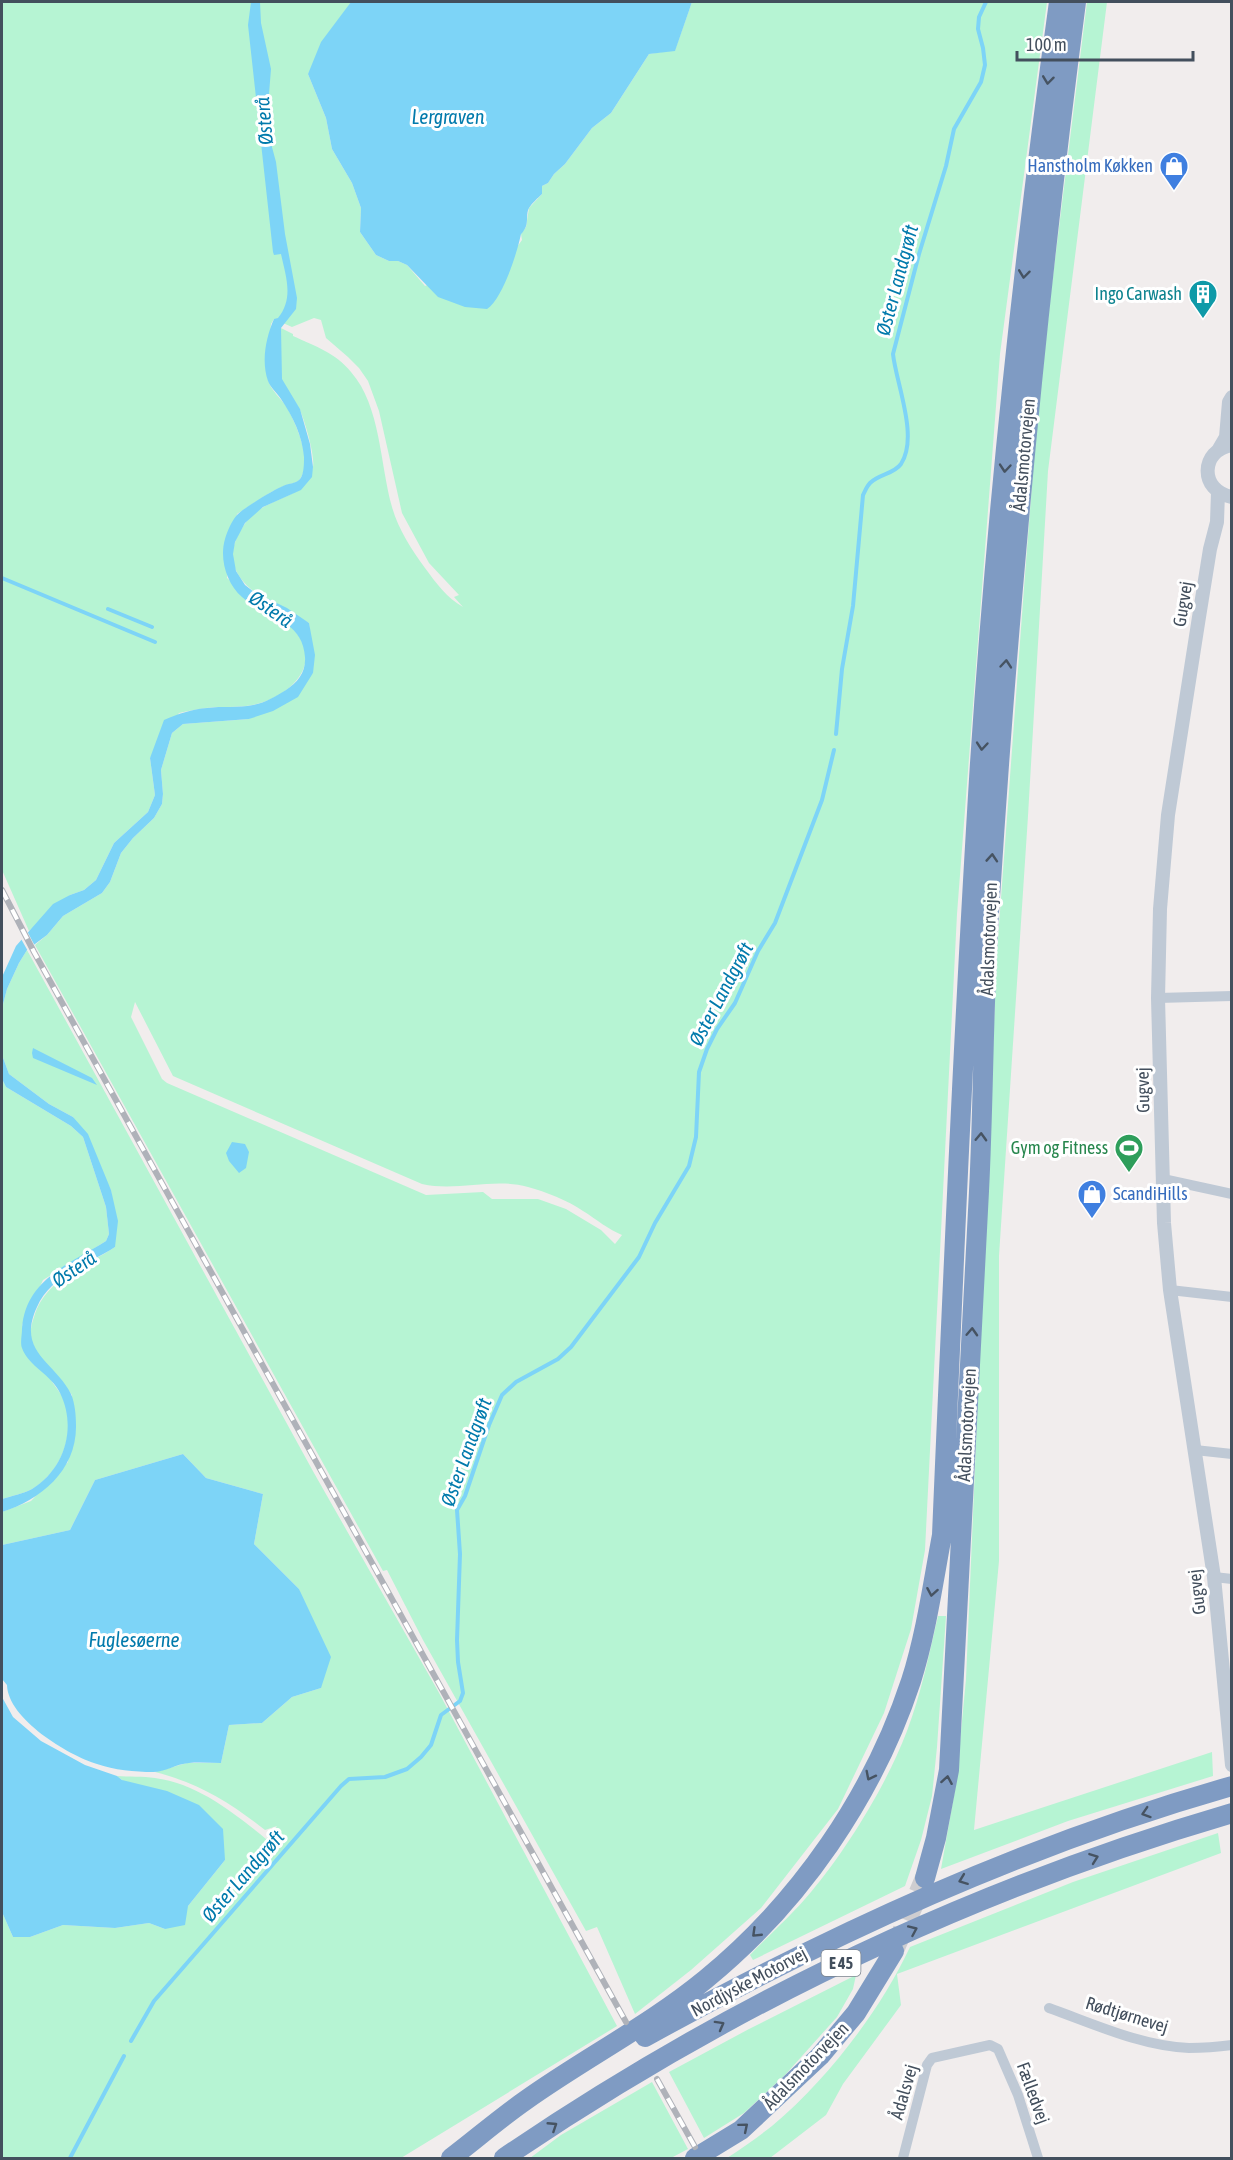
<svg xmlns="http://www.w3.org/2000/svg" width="1233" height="2160" font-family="'Asap Condensed',sans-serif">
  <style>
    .green { fill: #b6f4d3; fill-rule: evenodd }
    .water { fill: #7dd4f7 }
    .pier { fill: #f1eded }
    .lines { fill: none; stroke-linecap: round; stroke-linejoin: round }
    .stream { stroke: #7dd4f7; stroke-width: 4 }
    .motorway-tunnel { stroke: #cecdd0; stroke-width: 20; stroke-dasharray: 20 10; stroke-linecap: butt }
    .minor { stroke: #bfc9d5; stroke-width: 10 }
    .tertiary { stroke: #bfc9d5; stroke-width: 14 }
    .motorway { stroke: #7f9bc3; stroke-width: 20 }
    .rail-casing { stroke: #afb2b9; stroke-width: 6 }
    .rail { stroke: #fff; stroke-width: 4; stroke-dasharray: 11; stroke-linecap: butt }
    .oneway { stroke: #465362 }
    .labels { text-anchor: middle; stroke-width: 6; stroke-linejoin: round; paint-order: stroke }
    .shield { fill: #fff; stroke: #7b848e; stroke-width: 1.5 }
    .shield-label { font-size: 16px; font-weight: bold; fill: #434f5d }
    .shop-label { font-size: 18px; fill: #366cbe; stroke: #fff; text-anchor: end }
    .culture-label { font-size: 18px; fill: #0d838f; stroke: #fff; text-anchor: end }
    .street-label { font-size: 18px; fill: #434f5d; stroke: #fff }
    .leisure-label { font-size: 18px; fill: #27864d; stroke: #fff; text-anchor: end }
    .water-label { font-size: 20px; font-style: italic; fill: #017aac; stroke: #fff }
  </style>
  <rect width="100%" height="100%" fill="#f1eded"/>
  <!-- green -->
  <path class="green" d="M2 2H351L308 74 326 118 332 149 352 183 361 208 360 232 376 255 389 261H398L407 265 425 286 517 247 522 240 521 234 526 227 529 208 542 194V186L548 183 554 174 565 164 592 128 611 113 649 54 675 50 692 2H1047L1000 354 957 914 925 1550 911 1629 884 1713 838 1809 761 1908 691 1970 635 2014 597 1927 586 1931 423 1640 387 1570 383 1571 35 945 47 935 63 916 102 893 110 882 121 853 133 838 154 818 162 804 163 794 161 770 172 733 183 724 249 719 313 673 309 623C277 605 214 583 238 535 244 524 250 515 262 508 282 496 307 494 313 467 315 455 305 422 300 410 295 399 284 389 281 378 278 363 281 344 281 328L293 334V336C315 346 336 353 351 372 381 406 380 465 392 507 398 529 412 550 425 568 436 583 447 598 463 607L454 597 459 595 429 563 402 513 379 411 368 381 359 368 348 357 326 338 321 320 314 318 292 327 274 319 271 324C270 342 266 362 268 379 269 389 283 400 288 409 296 425 313 461 300 479 297 484 290 483 284 486 268 492 252 505 237 514L227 578C240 588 252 602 266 611 278 618 290 623 298 635 323 669 283 700 252 705 237 708 221 706 206 708 197 709 188 711 179 713L150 758 155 795 148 812 114 843 96 880 84 890 70 895 29 931 2 870ZM135 1002 173 1076 422 1184C458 1192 493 1177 528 1187 546 1192 567 1200 583 1211 596 1219 609 1230 622 1235L615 1244 601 1230 566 1209 538 1199H492L483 1192 426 1195 167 1083 162 1079 131 1017Z
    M1087 2H1107L1048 471 1028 816 999 1256V1561L974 1830 1212 1752 1213 1776 1068 1821 941 1869 956 1784 966 1679 997 952 1024 588 1036 433 1051 292Z
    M27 950 314 1473 438 1691 617 2026 401 2158H2V1912L13 1937H30L63 1925 115 1928 149 1923 165 1929 188 1906 225 1860 117 1776C129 1777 143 1776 155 1778 198 1784 233 1812 266 1839L277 1826 265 1830C228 1801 200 1784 155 1772L187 1763H221L229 1725 262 1723 292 1697 321 1688 299 1589 254 1544 263 1494 206 1478 183 1454 95 1480 70 1530 2 1545V1512L31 1501 68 1462 72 1395C60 1378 40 1363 33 1344 29 1335 31 1325 34 1317 45 1279 85 1267 115 1247L111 1190 73 1117 49 1104 9 1074 2 1055V1008L7 989 19 963Z
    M2 1079 6 1087 71 1126 83 1137 106 1207 109 1234 106 1241 43 1280 22 1325C31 1342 39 1361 50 1378 54 1386 61 1392 64 1401 76 1433 62 1471 32 1489 23 1494 11 1496 2 1499Z
    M938 1616H946L937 1747 932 1796 921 1840 905 1886 753 1960 750 1955C770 1934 792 1915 811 1892 847 1849 887 1784 907 1731 921 1694 929 1655 938 1616Z
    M1218 1833 1221 1853 897 1974 901 2005 843 2084 826 2115 770 2158H727C742 2148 758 2137 772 2126 827 2080 880 2011 910 1947L1073 1882Z
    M856 1975 853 1989 837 2017 785 2075 744 2113 704 2138 669 2072 749 2029Z
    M652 2082 688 2149 671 2158H530L561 2135Z"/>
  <!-- water -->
  <path class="water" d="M251 2H260L261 23 271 69 267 119 269 136 276 162 285 234 297 298 296 309 281 328 282 379 300 409 310 444 313 467 312 477 301 490 263 507 245 523 235 542 233 554 236 571 245 585 254 592 287 608 309 623 315 655 313 673 298 697 273 711 249 719 183 724 172 733 161 770 163 794 162 804 154 818 133 838 121 853 110 882 102 893 63 916 47 935 27 950 19 963 7 989 2 1008V977L16 946 53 904 70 895 84 890 96 880 114 843 148 812 155 795 150 758 164 720C178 714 192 709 207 708 222 706 238 708 253 705 265 703 276 696 286 690 298 682 306 672 305 657 303 620 265 617 242 597 227 584 219 559 225 539 227 532 232 520 237 515 242 509 275 489 283 486 289 483 296 484 300 479 304 474 304 464 304 457 302 435 293 417 281 399 277 393 270 387 268 381 261 361 266 337 274 319L278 318C294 298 286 277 281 254L274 255 273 252 248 25Z
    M351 2H692L675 51 649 54 611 113 592 128 565 164 554 174 548 183 542 186V194C538 198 532 203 529 208 526 213 528 221 526 226 526 227 522 234 521 234 517 253 503 298 487 309L465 307 438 297 407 265 398 261H389L376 255 360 232 361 208 352 183 332 149 326 118 308 74 321 42Z
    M33 1048 92 1078 97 1085 33 1058 32 1053Z
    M2 1055 9 1074 49 1104 73 1117 88 1134 111 1190 118 1221 115 1247C89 1264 50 1276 37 1307 16 1352 55 1362 71 1394 75 1403 76 1416 76 1425 77 1470 41 1500 2 1512V1499C11 1496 23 1494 32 1489 65 1469 77 1427 60 1393 52 1375 28 1366 22 1348 20 1343 22 1335 22 1329 25 1280 69 1264 106 1241L109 1234 106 1207 83 1137 71 1126 6 1087 2 1079Z
    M232 1142 245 1144 249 1152 246 1168 239 1173 229 1161 226 1153Z
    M183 1454 206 1478 263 1494 254 1544 299 1589 331 1657 321 1688 292 1697 262 1723 229 1725 221 1763C210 1763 199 1762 189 1763 176 1764 165 1772 153 1772 135 1772 114 1770 97 1764 68 1755 8 1719 7 1685L2 1679V1545L70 1530 95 1480Z
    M2 1697 13 1717 41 1741 85 1765 117 1776 122 1780 167 1791 199 1805 223 1829 225 1860 188 1906 185 1925 165 1929 149 1923 115 1928 63 1925 30 1937H13L2 1912Z"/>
  <!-- pier -->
  <path class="pier" d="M26 929 36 948 29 953 20 937Z"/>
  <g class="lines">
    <!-- stream -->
    <path class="stream" d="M2 578 155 642
      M108 609 152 627
      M836 734 842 669 853 606 863 495C865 491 867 486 870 483 879 474 894 474 901 464 919 437 896 383 893 354L919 254 946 166 954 129 981 82 985 65 983 48 978 29 979 17 986 2
      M131 2041 154 2001 341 1786 349 1779 385 1777 407 1769 421 1757 431 1745 441 1715 460 1701 463 1693 458 1662 457 1640 460 1554 457 1510 465 1496 489 1425 502 1395 516 1382 558 1359 571 1347 639 1257 655 1223 689 1166 696 1137 699 1072 707 1049 717 1029 735 1003 758 951 775 923 822 800 834 750
      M70 2158 124 2056"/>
    <!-- motorway-tunnel -->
    <path class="motorway-tunnel" d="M895 1948 925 1878"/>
    <!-- minor -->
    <path class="minor" d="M1158 998 1232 996
      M1163 1179 1232 1194
      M1170 1290 1232 1297
      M1195 1450 1232 1454
      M1214 1577 1232 1579
      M1049 2008C1094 2024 1141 2046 1189 2048 1203 2048 1217 2047 1232 2045
      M903 2158 927 2065 932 2058 990 2045 998 2049 1018 2095 1038 2158"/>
    <!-- tertiary -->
    <path class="tertiary" d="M1232 445C1200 450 1199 491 1232 497
      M1219 449 1226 437 1229 402 1232 397
      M1218 492 1217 522 1210 549 1199 617 1168 815 1160 909 1158 998 1164 1223 1170 1290 1214 1577 1232 1765"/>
    <!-- motorway -->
    <path class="motorway" d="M925 1878 936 1838 949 1770C960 1577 970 1384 979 1191 984 1093 983 995 990 897 1009 598 1037 299 1076 2
      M645 2037C833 1933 1025 1845 1232 1786
      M451 2158C476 2139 500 2118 526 2100 585 2058 650 2025 706 1979 800 1902 873 1796 911 1681 926 1634 933 1583 942 1535 953 1277 964 1020 980 763 997 508 1024 254 1059 2
      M504 2158C727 2006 972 1889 1232 1813
      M695 2158 741 2130 820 2056 856 2013 894 1951"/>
    <!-- rail casing -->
    <g class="rail-casing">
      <path id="rail" d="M2 890 34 952 626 2022
        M657 2079 695 2147"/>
    </g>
    <!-- rail -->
    <use href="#rail" class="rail"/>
  </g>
  <!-- one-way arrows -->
  <defs><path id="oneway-chevron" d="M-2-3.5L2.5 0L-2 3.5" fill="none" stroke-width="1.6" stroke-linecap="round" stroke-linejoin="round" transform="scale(1.5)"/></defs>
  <g class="oneway">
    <use href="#oneway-chevron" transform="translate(1048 80) rotate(97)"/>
    <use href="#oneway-chevron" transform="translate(1024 274) rotate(97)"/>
    <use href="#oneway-chevron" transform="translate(1005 468) rotate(95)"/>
    <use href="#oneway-chevron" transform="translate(1006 664) rotate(-85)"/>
    <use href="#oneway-chevron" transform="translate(982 746) rotate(95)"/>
    <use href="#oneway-chevron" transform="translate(992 858) rotate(-86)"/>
    <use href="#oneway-chevron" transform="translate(981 1137) rotate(-88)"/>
    <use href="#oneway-chevron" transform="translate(972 1332) rotate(-87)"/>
    <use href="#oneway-chevron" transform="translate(932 1592) rotate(100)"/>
    <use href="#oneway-chevron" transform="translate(870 1776) rotate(117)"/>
    <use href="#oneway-chevron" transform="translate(947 1780) rotate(-80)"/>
    <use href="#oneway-chevron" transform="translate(1146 1813) rotate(162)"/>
    <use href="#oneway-chevron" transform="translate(1094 1858) rotate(-20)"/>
    <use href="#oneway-chevron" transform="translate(963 1880) rotate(159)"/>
    <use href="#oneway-chevron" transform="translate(913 1930) rotate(-24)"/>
    <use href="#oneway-chevron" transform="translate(756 1933) rotate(136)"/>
    <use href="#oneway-chevron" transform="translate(720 2025) rotate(-29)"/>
    <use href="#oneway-chevron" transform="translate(553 2126) rotate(-33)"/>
    <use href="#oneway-chevron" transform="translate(744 2127) rotate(-40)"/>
  </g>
  <!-- icons -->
  <defs>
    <g id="shop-pin" transform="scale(1.5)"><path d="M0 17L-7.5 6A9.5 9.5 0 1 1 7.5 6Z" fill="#3f7fe0" stroke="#fff"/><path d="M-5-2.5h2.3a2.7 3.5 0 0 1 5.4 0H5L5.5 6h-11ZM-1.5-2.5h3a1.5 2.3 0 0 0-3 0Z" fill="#fff"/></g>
    <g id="building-pin" transform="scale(1.5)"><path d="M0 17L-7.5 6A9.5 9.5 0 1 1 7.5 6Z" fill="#0f9aa8" stroke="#fff"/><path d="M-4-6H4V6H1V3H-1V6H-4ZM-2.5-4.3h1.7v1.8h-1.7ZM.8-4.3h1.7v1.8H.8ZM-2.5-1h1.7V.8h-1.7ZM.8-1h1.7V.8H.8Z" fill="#fff"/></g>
    <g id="stadium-pin" transform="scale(1.5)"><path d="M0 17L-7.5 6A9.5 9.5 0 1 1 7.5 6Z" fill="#2e9e5b" stroke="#fff"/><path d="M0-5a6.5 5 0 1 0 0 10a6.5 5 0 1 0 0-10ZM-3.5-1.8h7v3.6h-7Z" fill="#fff"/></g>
  </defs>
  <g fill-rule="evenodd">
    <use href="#shop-pin" x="1174" y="166"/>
    <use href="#building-pin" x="1203" y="294"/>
    <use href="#stadium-pin" x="1129" y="1148"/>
    <use href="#shop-pin" x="1092" y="1194"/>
  </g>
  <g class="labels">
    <!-- shield labels -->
    <rect class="shield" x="821.5" y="1950" width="39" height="26" rx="4.5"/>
    <g class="shield-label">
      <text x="841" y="1969">E 45</text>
    </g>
    <!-- shop labels -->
    <g class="shop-label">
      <text x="1153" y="172">Hanstholm Køkken</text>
      <text x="1113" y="1200" text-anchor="start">ScandiHills</text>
    </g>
    <!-- culture labels -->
    <g class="culture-label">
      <text x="1182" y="300">Ingo Carwash</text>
    </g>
    <!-- street labels -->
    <g class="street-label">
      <text transform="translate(1024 455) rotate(-85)" y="6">Ådalsmotorvejen</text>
      <text transform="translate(1183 604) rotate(-81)" y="6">Gugvej</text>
      <text transform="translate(989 939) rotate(-88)" y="6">Ådalsmotorvejen</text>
      <text transform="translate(1143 1090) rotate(-91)" y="6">Gugvej</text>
      <text transform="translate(967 1425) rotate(-87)" y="6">Ådalsmotorvejen</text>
      <text transform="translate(1197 1592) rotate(-97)" y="6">Gugvej</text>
      <text transform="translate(749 1982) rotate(-28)" y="6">Nordjyske Motorvej</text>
      <text transform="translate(1127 2015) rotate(17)" y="6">Rødtjørnevej</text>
      <text transform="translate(806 2066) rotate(-46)" y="6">Ådalsmotorvejen</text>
      <text transform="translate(904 2092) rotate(-74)" y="6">Ådalsvej</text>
      <text transform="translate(1033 2093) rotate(70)" y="6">Fælledvej</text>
    </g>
    <!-- leisure labels -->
    <g class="leisure-label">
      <text x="1108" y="1154">Gym og Fitness</text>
    </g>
    <!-- water labels -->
    <g class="water-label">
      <text x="448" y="124">Lergraven</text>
      <text transform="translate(264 121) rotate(-95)" y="7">Østerå</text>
      <text transform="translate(897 280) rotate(-75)" y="7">Øster Landgrøft</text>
      <text transform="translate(271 609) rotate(35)" y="7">Østerå</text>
      <text transform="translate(721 994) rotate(-62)" y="7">Øster Landgrøft</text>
      <text transform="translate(74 1269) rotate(-34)" y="7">Østerå</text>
      <text transform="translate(466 1452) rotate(-70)" y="7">Øster Landgrøft</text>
      <text x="134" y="1647">Fuglesøerne</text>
      <text transform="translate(243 1876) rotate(-49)" y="7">Øster Landgrøft</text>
    </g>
  </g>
  <!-- border -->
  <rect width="1233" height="2160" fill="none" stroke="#434f5d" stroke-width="6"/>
  <!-- scale -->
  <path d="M1017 51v9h176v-9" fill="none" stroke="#434f5d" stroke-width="3"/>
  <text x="1026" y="51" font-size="18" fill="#434f5d" stroke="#ffffff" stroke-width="4.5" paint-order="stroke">100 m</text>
</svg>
